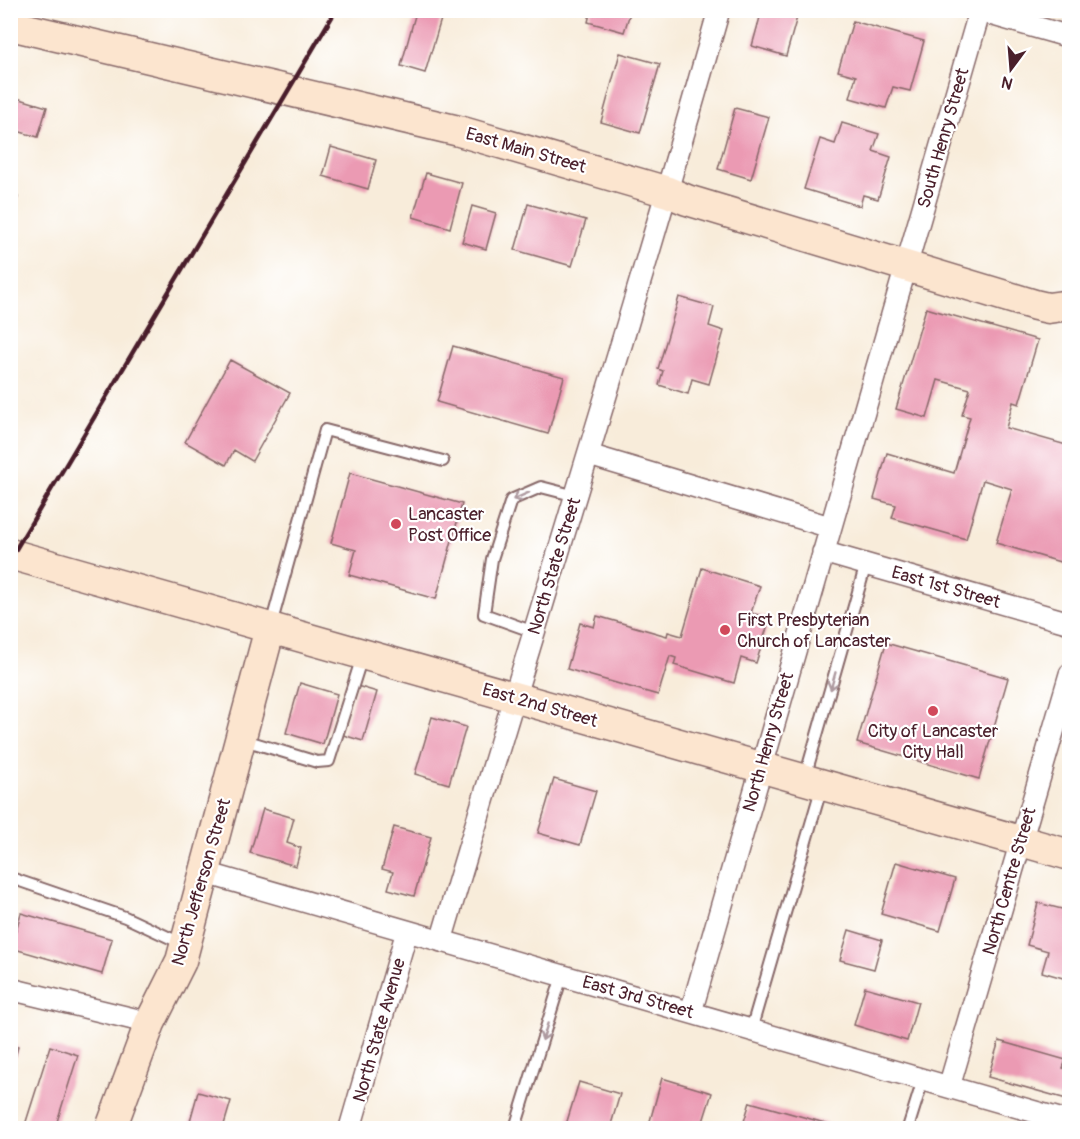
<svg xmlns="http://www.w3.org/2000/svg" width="1080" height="1139" font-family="Pangolin,sans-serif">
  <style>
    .building { fill: #eb9ab3 }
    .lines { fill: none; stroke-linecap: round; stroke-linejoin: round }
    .lane-casing { stroke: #876768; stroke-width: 14 }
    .street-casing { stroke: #876768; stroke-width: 24 }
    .secondary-casing { stroke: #876768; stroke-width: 33 }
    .lane { stroke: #fff; stroke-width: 10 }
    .street { stroke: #fff; stroke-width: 21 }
    .secondary { stroke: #fce5cf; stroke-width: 30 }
    .rail { stroke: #4a1f2b; stroke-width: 4.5 }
    .oneway { stroke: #ae9aa0 }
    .poi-dot { fill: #d1495b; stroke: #fff; stroke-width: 2 }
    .labels { text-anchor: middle; stroke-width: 4.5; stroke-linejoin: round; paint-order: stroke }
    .street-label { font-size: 18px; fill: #4a1f2b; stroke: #fff }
    .poi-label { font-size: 18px; fill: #4a1f2b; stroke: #fff; text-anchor: start }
  </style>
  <rect width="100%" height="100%" fill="#fff"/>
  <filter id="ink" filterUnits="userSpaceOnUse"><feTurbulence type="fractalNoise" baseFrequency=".0167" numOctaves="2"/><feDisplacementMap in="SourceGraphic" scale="12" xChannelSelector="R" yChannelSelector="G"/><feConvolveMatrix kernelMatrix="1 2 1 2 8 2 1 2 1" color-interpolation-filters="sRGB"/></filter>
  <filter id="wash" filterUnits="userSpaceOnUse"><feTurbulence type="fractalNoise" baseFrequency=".008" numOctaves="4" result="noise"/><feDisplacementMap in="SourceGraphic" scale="24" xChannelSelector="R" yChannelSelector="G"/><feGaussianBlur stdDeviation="1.35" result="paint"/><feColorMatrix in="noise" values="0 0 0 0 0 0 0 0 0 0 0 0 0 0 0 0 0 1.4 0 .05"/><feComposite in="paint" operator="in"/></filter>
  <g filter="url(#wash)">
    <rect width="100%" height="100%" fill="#f8ecda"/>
    <g id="blocks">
      <!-- building -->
      <path class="building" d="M591 10H631L624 32 588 22Z
        M762 10H799L786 56 752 46Z
        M416 12 441 19 425 73 401 66Z
        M853 21 924 41 910 91 893 87 886 108 850 98 856 76 838 71Z
        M620 53 660 64 640 133 601 122Z
        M10 96 47 107 38 137 10 129Z
        M735 108 769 117 751 179 718 169Z
        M842 123 879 134 873 151 891 157 878 199 863 195 860 206 804 189 820 139 835 144Z
        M331 147 376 160 368 189 323 176Z
        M426 173 462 183 450 228 413 217Z
        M10 195 18 197 11 219H10Z
        M528 204 586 220 572 266 515 250Z
        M472 206 496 213 486 249 462 242Z
        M679 297 714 307 709 326 724 331 709 384 692 379 688 394 659 385 663 371 658 369Z
        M926 308 1038 340 1019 404 1013 402 1006 428 1070 446V565L996 543 1012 489 983 480 966 539 892 518 896 505 874 499 887 453 954 473 970 417 962 415 970 389 938 380 927 418 896 409Z
        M453 346 564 377 548 434 437 402Z
        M230 360 290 393 252 461 234 450 226 465 185 442Z
        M350 473 462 504 436 599 349 575 356 550 331 543Z
        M702 568 760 586 751 613 770 618 756 663 741 658 734 683 674 665 676 658 670 656 658 695 567 669 580 623 594 627 597 616 667 636 668 632 682 636Z
        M886 643 1008 678 979 779 857 743Z
        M300 683 337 694 323 744 286 733Z
        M357 686 377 692 363 741 343 735Z
        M432 717 466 727 449 784 415 774Z
        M554 779 596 791 580 845 538 833Z
        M263 809 294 818 287 843 301 848 296 866 250 853Z
        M394 827 431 837 414 896 388 889 393 872 382 869Z
        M896 862 955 879 940 931 881 914Z
        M1038 903 1070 911V980L1042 972 1048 951 1027 945Z
        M21 913 112 939 102 974 11 948Z
        M849 930 882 940 874 969 840 960Z
        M865 987 918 1002 907 1041 854 1025Z
        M999 1041 1066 1060 1063 1068 1070 1070V1100L988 1077Z
        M10 1045 18 1047 11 1071H10Z
        M50 1046 78 1055 55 1128H24Z
        M662 1078 712 1093 701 1128H648Z
        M579 1082 620 1094 610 1128H565Z
        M198 1092 231 1101 223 1128H188Z
        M750 1102 832 1125 831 1128H742Z"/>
    </g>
  </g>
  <g filter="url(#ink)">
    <use href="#blocks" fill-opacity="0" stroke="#876768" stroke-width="1.5"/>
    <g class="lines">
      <!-- lane casing -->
      <g class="lane-casing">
        <path id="lane" d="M271 625 325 430 443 461
          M534 632 484 614 492 559 511 500 541 487 576 496
          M241 739 317 762 329 761 362 657
          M805 777 866 564
          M14 879 125 917 183 944
          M751 1030 822 786
          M515 1128 562 976
          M908 1128 923 1080"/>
      </g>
      <!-- street casing -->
      <g class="street-casing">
        <path id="street" d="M976 10 1070 37
          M589 455 830 527
          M823 552 1070 623
          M206 873 1070 1122
          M441 941C533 631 631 322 719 10
          M10 989 150 1023
          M691 1012 980 10
          M949 1087 1070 674
          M350 1128 407 931"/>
      </g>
      <!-- secondary casing -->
      <g class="secondary-casing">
        <path id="secondary" d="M10 25 459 131 668 192 687 200 1035 305 1048 308 1070 305
          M10 554 1070 855
          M111 1128 150 1023 181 961 270 628"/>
      </g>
      <!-- lane -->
      <use href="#lane" class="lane"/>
      <!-- street -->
      <use href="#street" class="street"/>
      <!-- secondary -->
      <use href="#secondary" class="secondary"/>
      <!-- rail -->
      <path class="rail" d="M10 559 336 10"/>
    </g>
    <!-- one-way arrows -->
    <defs><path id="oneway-shaft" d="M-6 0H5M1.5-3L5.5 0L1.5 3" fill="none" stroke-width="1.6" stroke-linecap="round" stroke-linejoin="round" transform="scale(1.5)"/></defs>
    <g class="oneway">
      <use href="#oneway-shaft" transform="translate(521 496) rotate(156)"/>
      <use href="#oneway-shaft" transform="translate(833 681) rotate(106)"/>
      <use href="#oneway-shaft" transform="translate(545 1032) rotate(107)"/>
    </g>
  </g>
  <!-- markers -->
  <g class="poi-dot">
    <circle cx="396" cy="524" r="6"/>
    <circle cx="725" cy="630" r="6"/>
    <circle cx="933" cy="711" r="6"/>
  </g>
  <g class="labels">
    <!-- street labels -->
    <g class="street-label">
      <text transform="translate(943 138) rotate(-74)" y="6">South Henry Street</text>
      <text transform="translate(526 150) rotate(16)" y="6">East Main Street</text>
      <text transform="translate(554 566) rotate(-73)" y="6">North State Street</text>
      <text transform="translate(946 587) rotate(16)" y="6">East 1st Street</text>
      <text transform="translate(540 705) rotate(16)" y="6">East 2nd Street</text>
      <text transform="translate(768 742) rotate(-74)" y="6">North Henry Street</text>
      <text transform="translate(1009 881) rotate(-74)" y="6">North Centre Street</text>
      <text transform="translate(201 882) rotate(-74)" y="6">North Jefferson Street</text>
      <text transform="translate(638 997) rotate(16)" y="6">East 3rd Street</text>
      <text transform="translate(379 1030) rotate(-74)" y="6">North State Avenue</text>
    </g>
    <!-- poi labels -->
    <g class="poi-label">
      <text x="408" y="520">Lancaster<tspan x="408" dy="21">Post Office</tspan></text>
      <text x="737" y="626">First Presbyterian<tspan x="737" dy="21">Church of Lancaster</tspan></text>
      <text x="933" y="737" text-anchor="middle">City of Lancaster<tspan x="933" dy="21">City Hall</tspan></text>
    </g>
  </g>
  <!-- margin -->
  <rect width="1080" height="1139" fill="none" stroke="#fff" stroke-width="36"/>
  <!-- north arrow -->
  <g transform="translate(1011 69) rotate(196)" stroke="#ffffff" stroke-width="4.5" paint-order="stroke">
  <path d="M0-4.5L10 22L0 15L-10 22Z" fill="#4a1f2b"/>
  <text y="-9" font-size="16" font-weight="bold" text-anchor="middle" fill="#4a1f2b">N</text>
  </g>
</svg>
